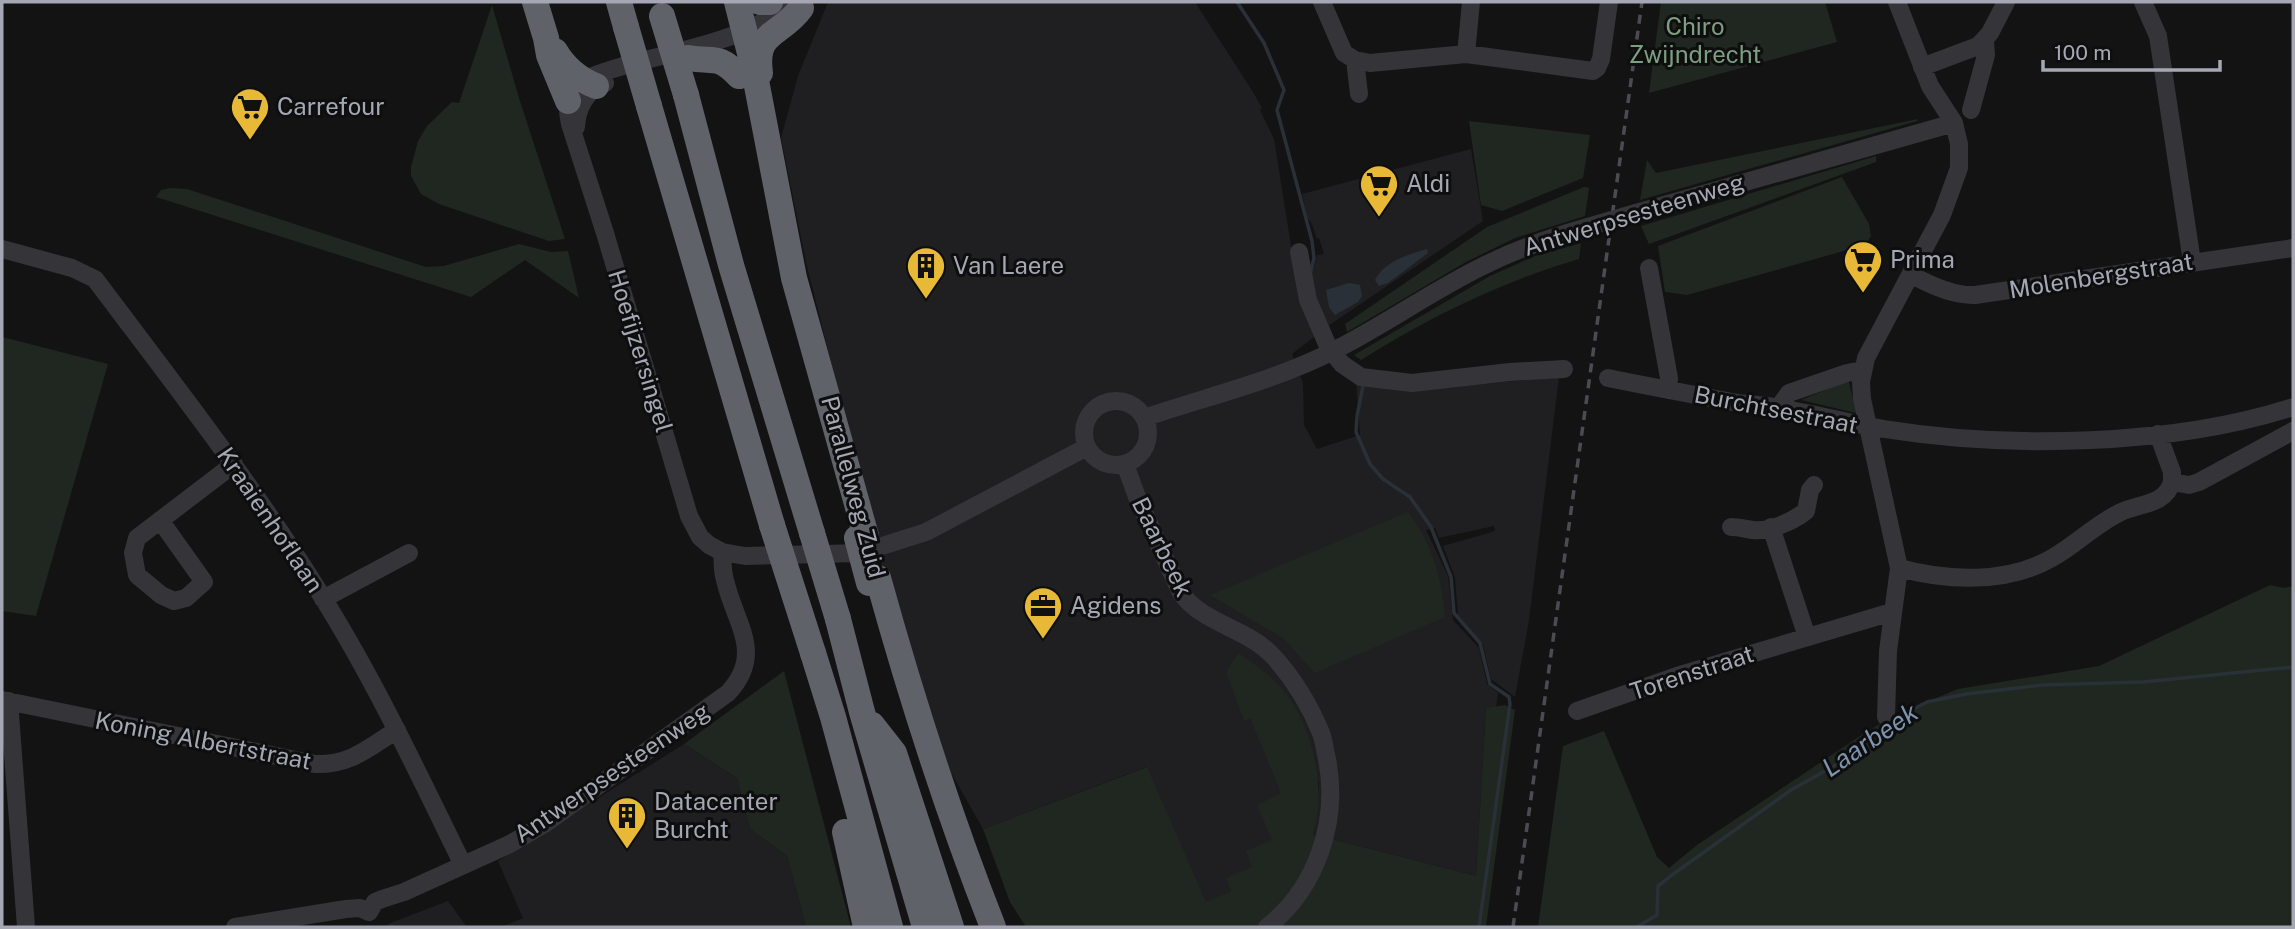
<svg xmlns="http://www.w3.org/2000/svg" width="2295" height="929" font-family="'Public Sans',sans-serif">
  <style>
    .built { fill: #1f1f21 }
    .green { fill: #1f2720 }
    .water { fill: #2a3037 }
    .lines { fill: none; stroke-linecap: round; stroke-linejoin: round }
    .stream { stroke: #2a3037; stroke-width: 3.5 }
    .minor { stroke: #343439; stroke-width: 18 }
    .highway { stroke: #60626a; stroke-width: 26 }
    .rail { stroke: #4b4c52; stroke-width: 3.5; stroke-dasharray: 9 7; stroke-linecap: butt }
    .minor-bridge { stroke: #343439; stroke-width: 18 }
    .highway-bridge { stroke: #60626a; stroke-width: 26 }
    .labels { text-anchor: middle; stroke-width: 6; stroke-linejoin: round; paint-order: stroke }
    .park-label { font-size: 24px; fill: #7d9e81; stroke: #0e0e0f }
    .poi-label { font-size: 24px; fill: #a5a8b4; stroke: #0e0e0f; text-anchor: start }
    .street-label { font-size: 24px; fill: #a5a8b4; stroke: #0e0e0f }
    .water-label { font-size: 26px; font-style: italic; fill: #7d94ae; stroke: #0e0e0f }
  </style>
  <rect width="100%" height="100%" fill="#131314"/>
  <!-- built -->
  <path class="built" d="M828 2H1195L1253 92 1262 108 1260 110 1274 139 1299 296 1314 268 1317 255 1324 254 1319 238 1317 239 1312 224 1307 217 1302 194 1471 149 1483 221 1328 326 1292 354 1303 384 1304 425 1317 449 1360 435 1356 381 1439 388 1559 377 1529 620 1515 697 1491 679 1483 645 1458 615 1455 578 1443 546 1492 532 1495 530 1494 526 1439 538 1435 528 1426 530 1448 576 1453 620 1479 648 1487 684 1498 693 1496 708 1486 709 1476 876 1313 834 1319 783 1238 653 1227 672 1244 721 1250 719 1282 794 1272 840 1253 868 1231 891 1206 903 1146 767 983 829 932 739 886 582 806 262 781 138 798 76Z
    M684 744 737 778 750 829 787 856 806 927H501L523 918 498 861Z
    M448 901 467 927H388V924Z"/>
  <!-- green -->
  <path class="green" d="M1661 2H1825L1837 42 1649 93Z
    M492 5 519 98 565 239 549 241 439 204 421 194 411 176V167L418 141 427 126 452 102 459 103Z
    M1918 119 1917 121 1640 200 1647 160 1656 173Z
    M1469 121 1590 135 1583 178 1502 211 1481 205Z
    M1876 156V162L1649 244 1641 226Z
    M1842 177 1869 224 1871 236 1865 245 1687 295 1665 292 1658 246Z
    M1584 187 1589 188 1585 216 1515 238 1466 262 1347 332 1345 324 1487 227Z
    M170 188 187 189 426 267 444 266 519 244 551 252 568 251 579 298 525 260 471 297 156 197 161 190Z
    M1581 243 1579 259C1501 282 1430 317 1361 360L1354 355 1490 276 1535 256Z
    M2 337 108 364 36 616 2 611Z
    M1849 382 1856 413 1801 400 1847 381Z
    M1408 512C1433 546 1441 575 1445 617L1315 673 1283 638 1210 595Z
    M2270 585 2284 588 2293 586V927H1538L1563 746 1604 731 1657 857 1669 868 1697 845 1863 734 1893 716 1958 689 2099 666Z
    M1238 653C1257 665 1277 680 1290 699 1315 736 1326 791 1313 834L1476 876 1486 708 1505 705 1515 710 1486 927H1026L1010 902 983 829 1147 767 1206 902 1231 891 1226 878 1252 867 1246 851 1272 840 1257 805 1281 793 1250 719 1244 721 1226 672Z
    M784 671 851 927H806L787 856 750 829 737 778 684 744Z"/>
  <!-- water -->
  <path class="water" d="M1424 250 1427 249 1428 253 1388 283 1379 286 1375 280C1384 262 1406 255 1424 250Z
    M1349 283 1360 285 1362 296 1358 302 1335 315 1329 307 1326 290Z"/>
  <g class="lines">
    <!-- stream -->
    <path class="stream" d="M1237 2 1264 43 1284 90 1277 110 1312 241 1314 258 1311 271
      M1363 386 1357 416 1356 432 1370 464 1383 479 1410 497 1431 527 1451 577 1454 613 1480 643 1490 684 1509 697 1510 704 1479 927
      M1637 927 1657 915 1658 886 1672 875 1791 790 1852 756 1900 716 1927 702 1966 694 2042 685 2143 682 2293 667"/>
    <!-- minor -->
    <path class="minor" d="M791 2C739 50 646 52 583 80 569 94 565 104 570 124L605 233 689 516 700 537 709 545 722 552 745 556 860 553 926 532 1087 447
      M1322 2 1344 53 1355 60 1359 94
      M2143 2 2158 36 2192 262
      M1466 54 1471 2
      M1355 60 1370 63 1466 54 1593 71 1597 68 1601 59 1609 2
      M1922 67 1978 46 1990 33 2006 2
      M1971 110 1986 55 1985 41
      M576 127C577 108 586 90 605 83
      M1636 213 1954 123
      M2 249 72 268 95 279C173 383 254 486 323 598 376 683 419 775 463 865
      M1299 252 1308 300 1327 344
      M1649 268 1669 378 1668 390
      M1912 275C1930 285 1954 296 1975 295L2293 248
      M1332 352 1342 364 1361 377 1412 383 1510 372 1564 369
      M1608 378C1652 387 1695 395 1738 403 1752 405 1766 405 1780 408 1815 414 1849 423 1884 429 2009 449 2172 446 2293 407
      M1084 433a32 32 0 1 1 64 0a32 32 0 1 1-64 0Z
      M1779 407 1789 393 1847 373 1863 370
      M1144 418C1208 396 1275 381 1335 350 1386 324 1432 291 1483 266 1517 249 1552 237 1588 227
      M2158 434 2172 472V482
      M1125 464 1137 497 1181 593C1203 624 1247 628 1273 656 1293 678 1310 706 1321 733 1324 741 1325 751 1327 759 1339 821 1317 888 1267 927
      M160 520 204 582 186 598 174 601 161 595 137 575 133 553 137 538 234 464
      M1731 527C1739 527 1745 529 1753 530 1770 532 1793 521 1806 511L1810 490 1814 485
      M1771 527 1807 637
      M1899 568C1947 581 2007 584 2052 558 2075 545 2095 525 2119 513 2138 503 2165 506 2172 482L2189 485 2199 482 2293 431
      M323 599 409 553
      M2 700 315 764C351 765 368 748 397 730
      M9 701 26 927
      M1577 711 1677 676 1892 612
      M1886 717 1888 651 1899 568 1862 399 1861 382 1866 358 1942 215 1959 168V144L1954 123 1930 86 1897 2
      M369 912 375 902 382 899 404 892 510 844 546 823 728 693C765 653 735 624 725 580 722 571 723 561 722 552
      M235 927 346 909 360 908 369 912"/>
    <!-- highway -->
    <path class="highway" d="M535 2 546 38 549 55 568 101
      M619 2 626 27
      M737 2 753 65 794 278 866 536
      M760 2H770
      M555 51C565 68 578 79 596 86
      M688 58C714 63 717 53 739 76
      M760 73C754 30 781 36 801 8
      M686 95 731 265 812 533
      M649 106 772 525
      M878 578C911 697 948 813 993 927
      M838 619 862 712 925 927
      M813 653 833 717 890 927
      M872 725 894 753 951 927
      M845 832 866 927"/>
    <!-- rail -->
    <path class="rail" d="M1513 927 1642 2"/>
    <!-- minor-bridge -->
    <path class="minor-bridge" d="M1588 227 1636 213"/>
    <!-- highway-bridge -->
    <path class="highway-bridge" d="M662 16 686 95
      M626 27 649 106
      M772 525 813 653
      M812 533 838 619
      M857 538 869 583"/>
  </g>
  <!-- icons -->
  <defs>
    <g id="supermarket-pin" transform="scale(2.0125)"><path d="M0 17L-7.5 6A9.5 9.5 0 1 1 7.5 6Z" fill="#e8b937" stroke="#0e0e0f"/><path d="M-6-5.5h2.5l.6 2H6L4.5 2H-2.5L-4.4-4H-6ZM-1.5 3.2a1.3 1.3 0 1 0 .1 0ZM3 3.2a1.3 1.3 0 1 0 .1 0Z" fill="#111"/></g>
    <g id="building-pin" transform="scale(2.0125)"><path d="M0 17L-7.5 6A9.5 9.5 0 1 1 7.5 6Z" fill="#e8b937" stroke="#0e0e0f"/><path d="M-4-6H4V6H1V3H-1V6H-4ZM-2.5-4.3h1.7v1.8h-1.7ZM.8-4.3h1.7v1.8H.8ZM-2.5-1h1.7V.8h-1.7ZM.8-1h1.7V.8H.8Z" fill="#111"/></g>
    <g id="office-pin" transform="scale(2.0125)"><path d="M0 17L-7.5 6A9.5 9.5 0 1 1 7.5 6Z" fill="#e8b937" stroke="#0e0e0f"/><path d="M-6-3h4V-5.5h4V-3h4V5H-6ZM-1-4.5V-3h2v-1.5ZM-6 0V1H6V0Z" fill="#111"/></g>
  </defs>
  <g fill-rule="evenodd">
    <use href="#supermarket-pin" x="250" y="107"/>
    <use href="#supermarket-pin" x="1379" y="184"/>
    <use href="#supermarket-pin" x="1863" y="260"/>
    <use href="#building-pin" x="926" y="266"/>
    <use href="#office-pin" x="1043" y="606"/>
    <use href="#building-pin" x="627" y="816"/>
  </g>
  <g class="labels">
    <!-- park labels -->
    <g class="park-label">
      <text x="1695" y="35">Chiro<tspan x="1695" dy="28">Zwijndrecht</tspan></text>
    </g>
    <!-- poi labels -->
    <g class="poi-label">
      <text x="277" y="115">Carrefour</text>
      <text x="1406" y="192">Aldi</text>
      <text x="1890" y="268">Prima</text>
      <text x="953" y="274">Van Laere</text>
      <text x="1070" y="614">Agidens</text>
      <text x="654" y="810">Datacenter<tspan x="654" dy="28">Burcht</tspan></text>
    </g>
    <!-- street labels -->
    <g class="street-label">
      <text transform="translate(1634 215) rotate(-17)" y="8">Antwerpsesteenweg</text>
      <text transform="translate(2101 276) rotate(-9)" y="8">Molenbergstraat</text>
      <text transform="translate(640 351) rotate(73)" y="8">Hoefijzersingel</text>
      <text transform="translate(1776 410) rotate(11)" y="8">Burchtsestraat</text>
      <text transform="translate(853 487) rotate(75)" y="8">Parallelweg Zuid</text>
      <text transform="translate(270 520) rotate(56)" y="8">Kraaienhoflaan</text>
      <text transform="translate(1162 547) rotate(64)" y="8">Baarbeek</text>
      <text transform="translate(1692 673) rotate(-18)" y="8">Torenstraat</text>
      <text transform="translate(203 741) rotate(11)" y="8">Koning Albertstraat</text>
      <text transform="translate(612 773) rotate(-34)" y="8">Antwerpsesteenweg</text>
    </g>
    <!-- water labels -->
    <g class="water-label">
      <text transform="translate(1870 740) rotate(-34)" y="9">Laarbeek</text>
    </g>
  </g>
  <!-- border -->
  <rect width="2295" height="929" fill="none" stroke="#a5a8b4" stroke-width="7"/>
  <!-- scale -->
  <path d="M2043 60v10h177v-10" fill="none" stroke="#a5a8b4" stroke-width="3.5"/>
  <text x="2054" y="60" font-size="21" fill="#a5a8b4" stroke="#0e0e0f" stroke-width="5" paint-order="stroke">100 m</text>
</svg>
